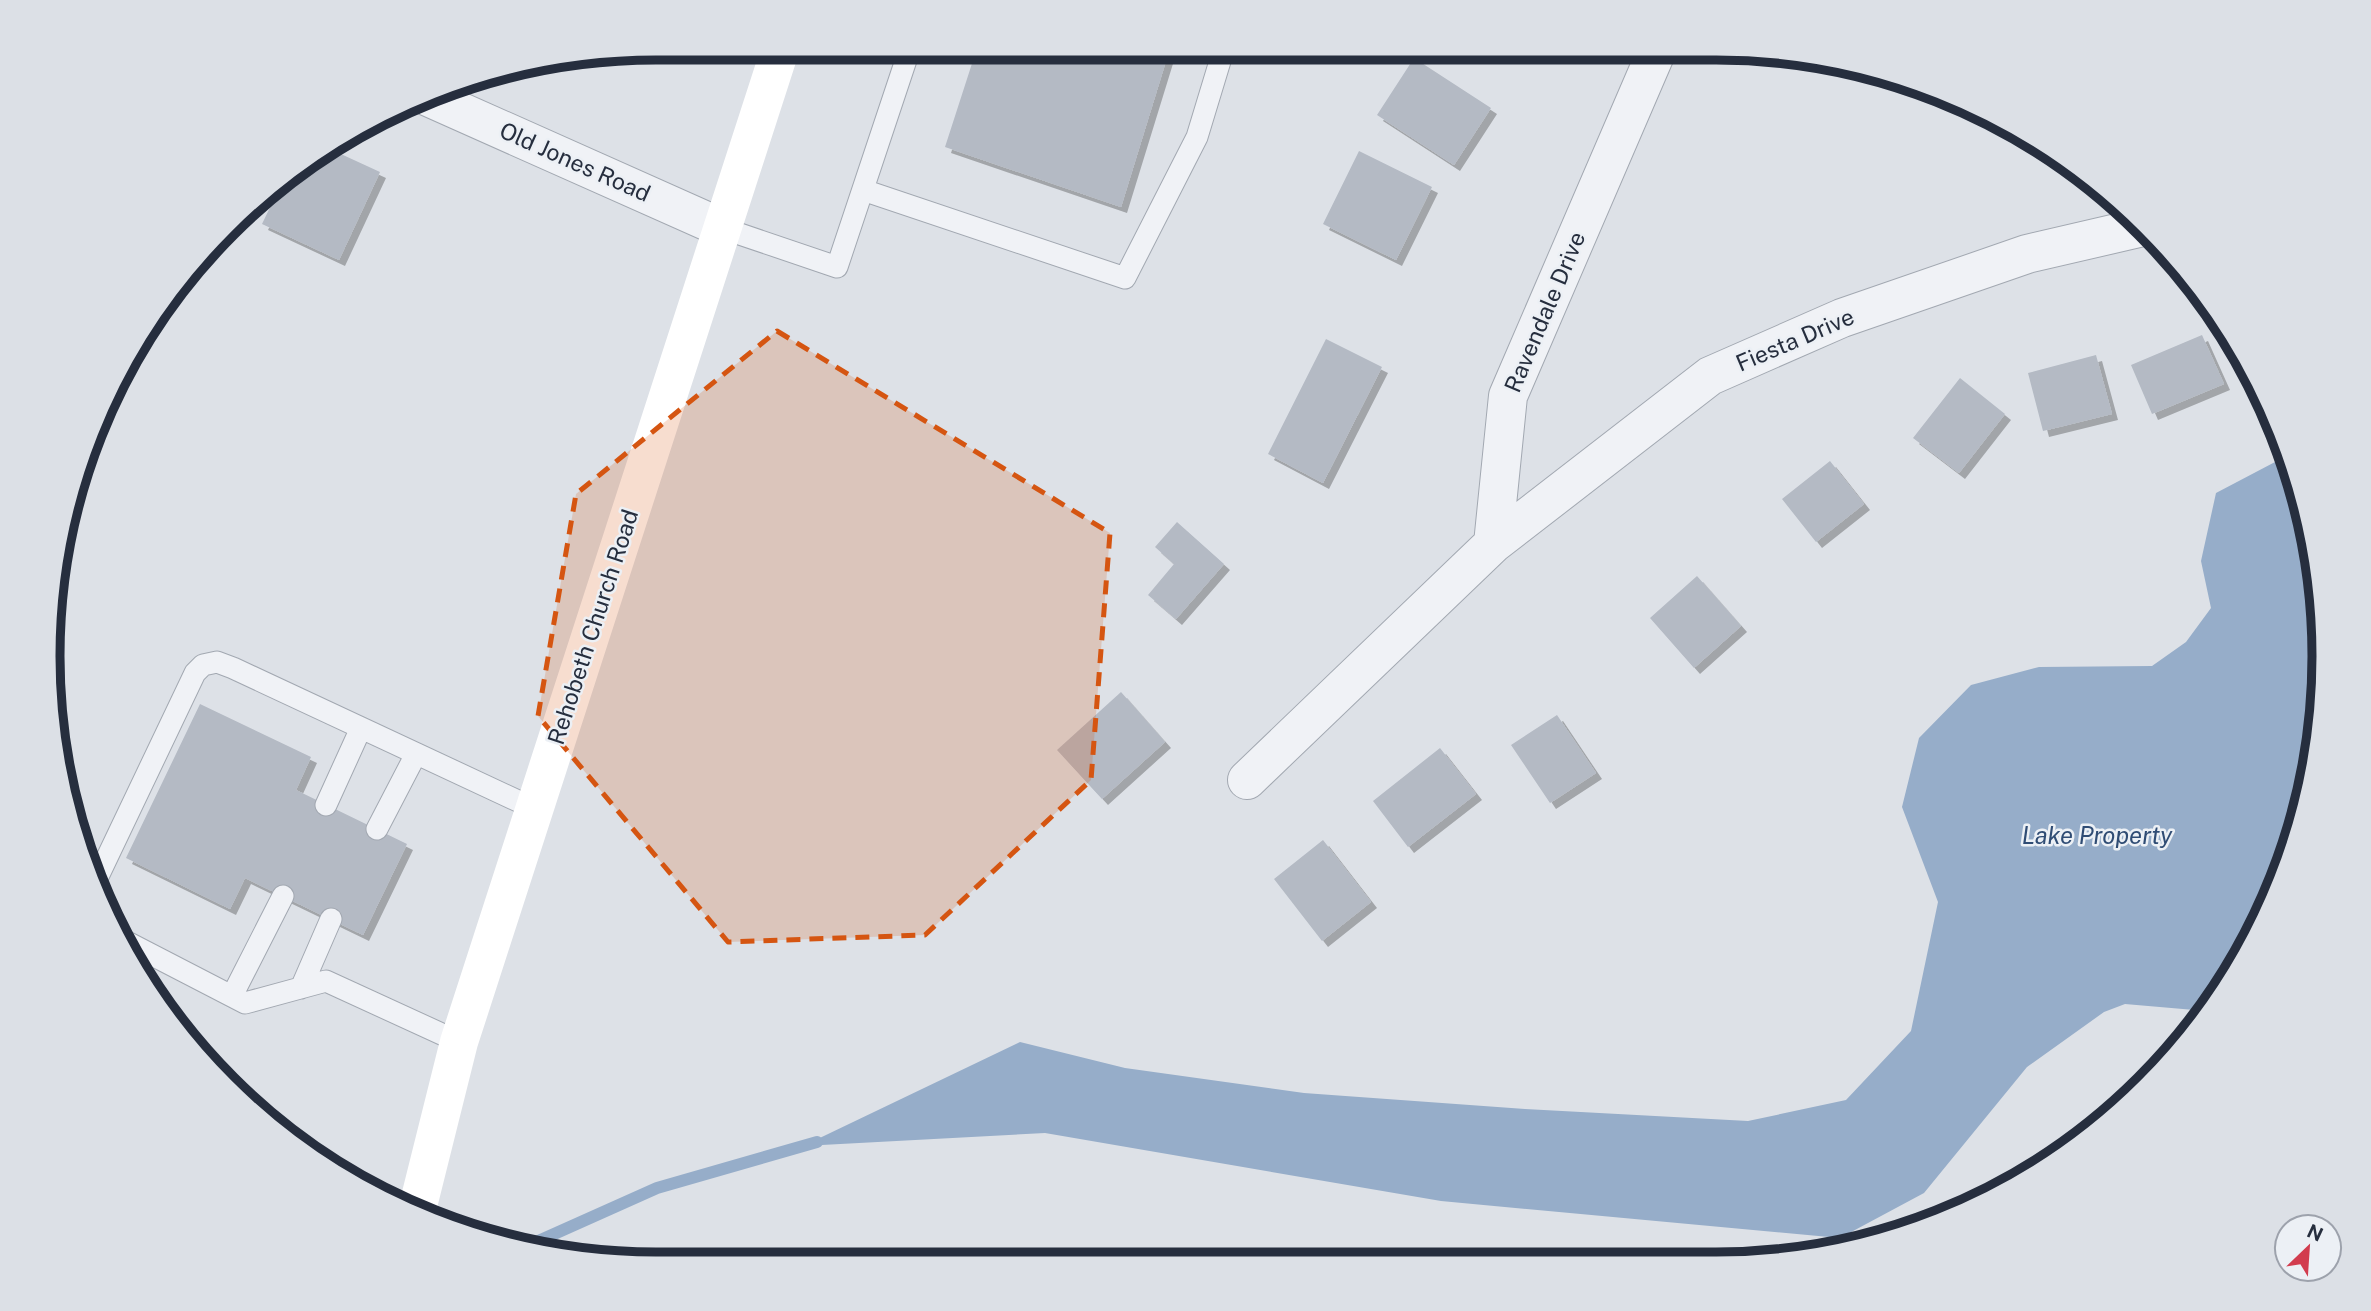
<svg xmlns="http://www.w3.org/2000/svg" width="2371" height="1311" font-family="'Public Sans',sans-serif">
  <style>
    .water { fill: #96adc9 }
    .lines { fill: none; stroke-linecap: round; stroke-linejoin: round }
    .stream { stroke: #96adc9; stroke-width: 12 }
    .building { fill: #b4bac4; filter: url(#shadow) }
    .lane-casing { stroke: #a2a8b1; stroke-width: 23 }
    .street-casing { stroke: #a2a8b1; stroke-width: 40 }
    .lane { stroke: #f0f2f6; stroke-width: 21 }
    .street { stroke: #f0f2f6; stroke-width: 38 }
    .secondary { stroke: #fff; stroke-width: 38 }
    .marked { fill: #d55511; fill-opacity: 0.2; stroke: #d55511; stroke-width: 5; stroke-dasharray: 14 9; stroke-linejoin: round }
    .labels { text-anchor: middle; stroke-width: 5; stroke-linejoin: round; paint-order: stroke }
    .street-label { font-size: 23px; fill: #262e3e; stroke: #ecf0f5 }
    .water-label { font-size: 24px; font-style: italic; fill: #2f4c74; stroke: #ecf0f5 }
    .rim { fill: none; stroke: #262e3e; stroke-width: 9 }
  </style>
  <defs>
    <filter id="shadow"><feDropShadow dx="6" dy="6" stdDeviation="0" flood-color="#0004"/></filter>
  </defs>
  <rect width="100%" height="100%" fill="#dde1e7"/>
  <!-- water -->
  <path class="water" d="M2288 458 2303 498 2322 615 2319 734 2292 851 2242 959 2206 1011 2125 1004 2104 1012 2027 1067 1924 1193 1840 1238 1441 1201 1045 1133 803 1146 1020 1042 1125 1068 1304 1093 1525 1109 1748 1121 1846 1100 1911 1031 1938 902 1902 807 1919 738 1971 685 2039 667 2152 666 2186 642 2211 608 2201 561 2216 493 2275 462Z"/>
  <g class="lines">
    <!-- stream -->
    <path class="stream" d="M525 1247 657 1188 817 1142"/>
  </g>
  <!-- building -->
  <path class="building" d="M977 48H1170L1121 207 945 147Z
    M634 51 631 58 620 53 631 51Z
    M1414 58 1491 108 1454 165 1377 115Z
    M330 149 380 172 339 260 262 224 275 197 267 193 285 173Z
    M1359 151 1432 187 1396 260 1323 224Z
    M2202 335 2224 384 2152 414 2131 365Z
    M1326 339 1382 367 1323 483 1268 454Z
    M2096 355 2112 414 2043 431 2028 373Z
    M1960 378 2005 414 1959 473 1913 438Z
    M1830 461 1864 504 1816 542 1782 499Z
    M1177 522 1224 564 1176 619 1148 595 1174 564 1155 547Z
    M1697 576 1741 626 1694 668 1650 618Z
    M1121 692 1165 742 1102 799 1057 750Z
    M200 704 311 757 296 790 407 844 363 935 245 878 230 909 126 858Z
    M1557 715 1596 773 1550 803 1511 745Z
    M1440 748 1476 794 1408 847 1373 801Z
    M1323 840 1371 902 1322 941 1274 879Z"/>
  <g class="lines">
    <!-- lane casing -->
    <g class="lane-casing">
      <path id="lane" d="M863 190 1125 278 1197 137 1224 48
        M722 228 837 267 910 48
        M326 805 361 728
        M377 829 416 754
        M93 887 195 673 203 665 217 662 233 668 535 809
        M127 942 245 1003 326 981 459 1042
        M301 988 331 919
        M232 996 283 896"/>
    </g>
    <!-- street casing -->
    <g class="street-casing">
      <path id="street" d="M428 97 722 228
        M1493 544 1710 376 1842 318 2027 254 2143 227
        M1247 780 1493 544 1508 396 1658 48"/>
    </g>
    <!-- lane -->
    <use href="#lane" class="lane"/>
    <!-- street -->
    <use href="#street" class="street"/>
    <!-- secondary -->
    <path class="secondary" d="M417 1210 459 1042 781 47"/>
  </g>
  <!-- marked area -->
  <path class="marked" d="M777 331 1110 533 1091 780 925 935 728 942 538 716 576 494Z"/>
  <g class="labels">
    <!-- street labels -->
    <g class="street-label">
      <text transform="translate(575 162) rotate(24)" y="8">Old Jones Road</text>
      <text transform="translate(1545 312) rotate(-67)" y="8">Ravendale Drive</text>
      <text transform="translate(1795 340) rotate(-23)" y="8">Fiesta Drive</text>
      <text transform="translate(593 627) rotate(-72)" y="8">Rehobeth Church Road</text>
    </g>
    <!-- water labels -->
    <g class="water-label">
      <text x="2097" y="844">Lake Property</text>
    </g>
  </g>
  <!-- crop -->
  <path d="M0 0H2371V1311H0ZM656 60H1716A596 596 0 0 1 2312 656V656A596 596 0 0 1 1716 1252H656A596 596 0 0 1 60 656V656A596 596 0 0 1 656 60Z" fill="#dce0e6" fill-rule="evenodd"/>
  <path class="rim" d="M656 60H1716A596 596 0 0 1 2312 656V656A596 596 0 0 1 1716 1252H656A596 596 0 0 1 60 656V656A596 596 0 0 1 656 60Z"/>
  <!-- north arrow -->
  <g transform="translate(2308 1248) rotate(25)"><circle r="33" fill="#ecf0f5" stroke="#9da2ac" stroke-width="2"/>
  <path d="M0-5L12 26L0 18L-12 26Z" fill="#d23c4e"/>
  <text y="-10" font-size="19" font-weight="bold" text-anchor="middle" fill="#262e3e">N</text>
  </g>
</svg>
